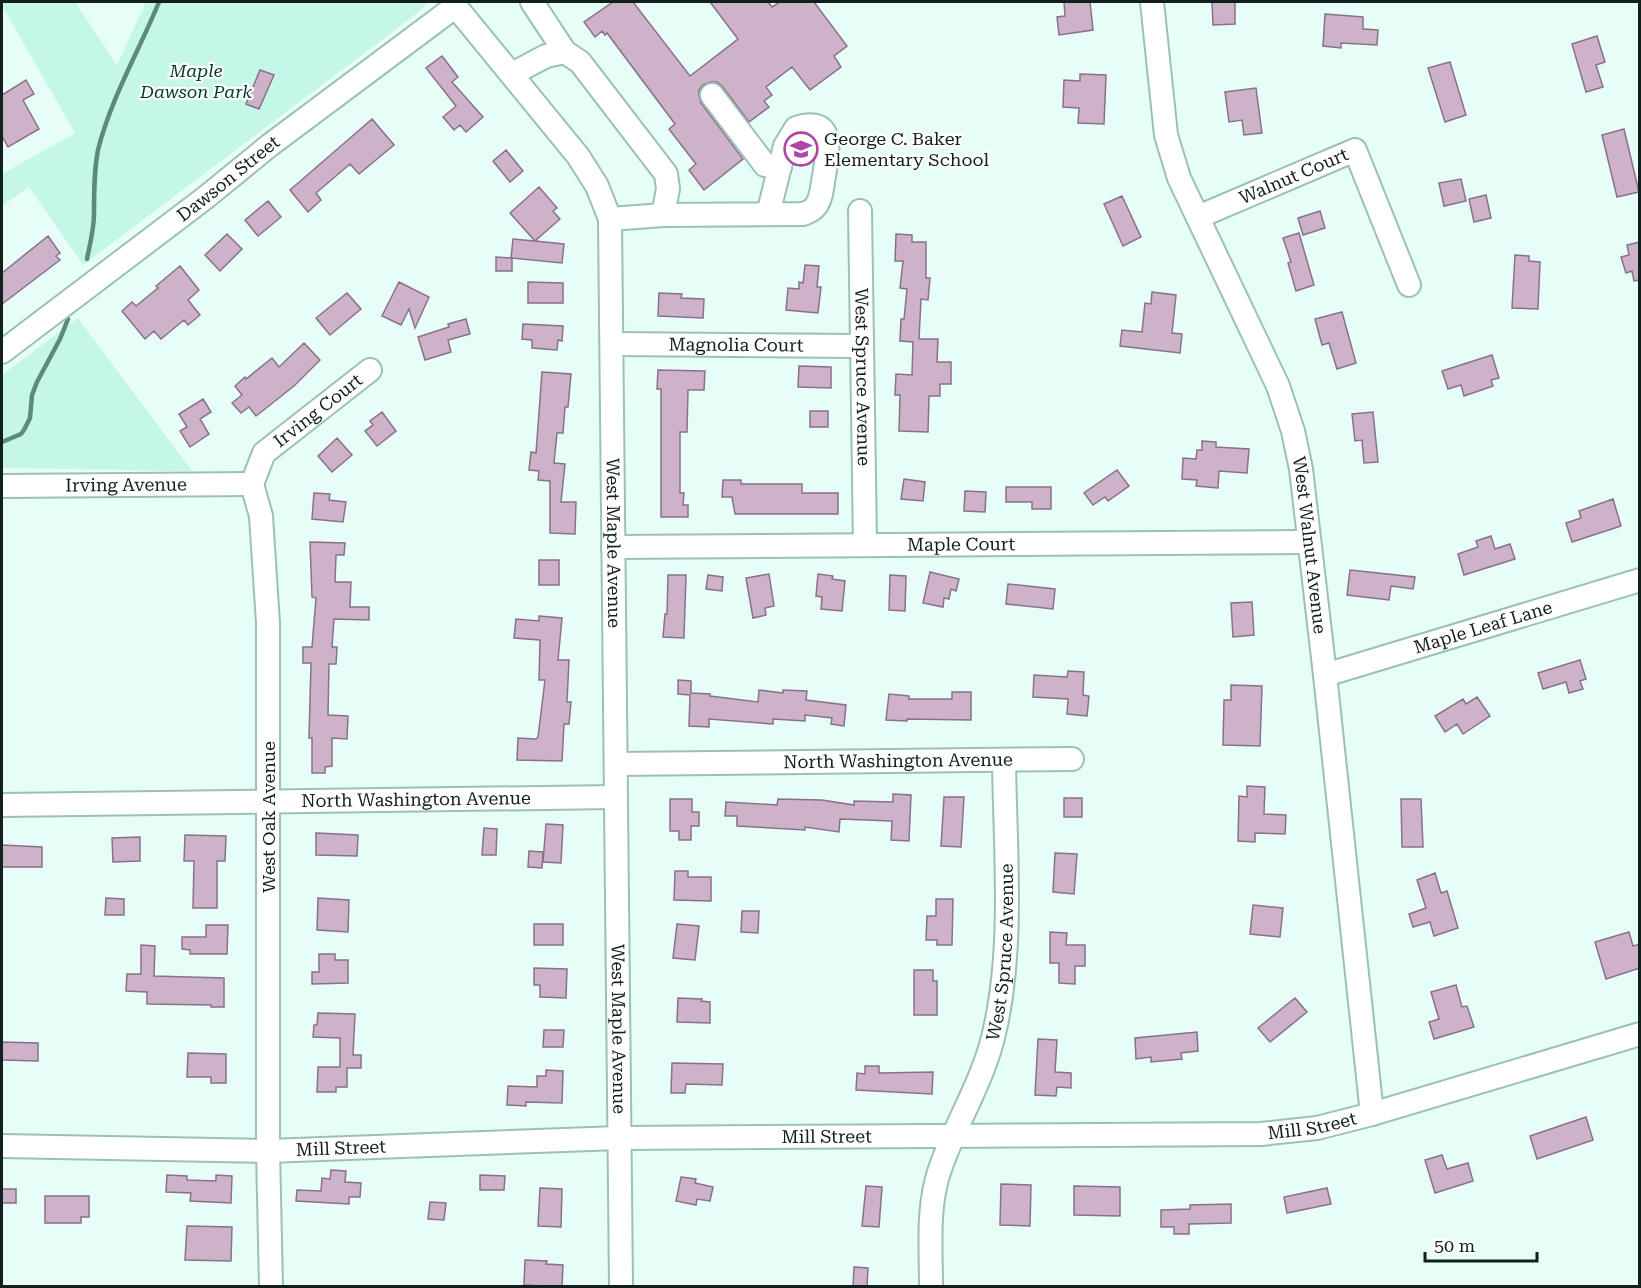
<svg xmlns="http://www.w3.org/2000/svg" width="1641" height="1288" font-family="'Roboto Serif',serif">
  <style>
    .green { fill: #c5f7e8 }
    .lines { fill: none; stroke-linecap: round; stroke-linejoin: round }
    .stream { stroke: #5d8a7e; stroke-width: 4.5 }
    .building { fill: #cdb2c9; stroke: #8a7187; stroke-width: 1.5 }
    .minor-casing { stroke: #9bc1b6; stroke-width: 26 }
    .minor { stroke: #fff; stroke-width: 22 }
    .labels { text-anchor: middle; stroke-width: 4.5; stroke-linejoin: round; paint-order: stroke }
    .park-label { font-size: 18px; font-style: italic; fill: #01382e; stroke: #fff }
    .poi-label { font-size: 18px; fill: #11201c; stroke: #fff; text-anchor: start }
    .street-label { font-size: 18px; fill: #11201c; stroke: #fff }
  </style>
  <rect width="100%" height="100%" fill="#e6fef7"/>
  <!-- green -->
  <path class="green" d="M2 2H75L117 65 146 2H426L424 7 411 18 83 265 29 187 2 206V174L75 133 2 6Z
    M78 318 192 471 2 468V375Z"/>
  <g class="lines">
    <!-- stream -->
    <path class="stream" d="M87 259C90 244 94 229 94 214 94 192 94 171 98 150 111 98 139 51 159 2
      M2 442 21 434 24 430 30 418 32 395 37 382 60 339 68 319"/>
  </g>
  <!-- building -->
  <path class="building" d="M613 2H633L690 76 738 39 710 2H768L772 7 780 2H814L847 46 834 56 841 67 810 90 792 67 766 87 772 95 764 101 769 107 749 122 722 86 717 82H711L703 85 699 90V96L701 103 743 159 704 190 689 170 696 164 669 129 675 124 607 33 605 35 602 31 595 37 584 22Z
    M1064 2H1090L1093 30 1059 35 1057 17 1065 16Z
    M1212 2H1235V24L1213 25Z
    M1325 14 1363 17V29L1378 30 1377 45 1341 43V48L1323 46Z
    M1597 36 1605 62 1596 65 1603 87 1586 92 1572 44Z
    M442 56 458 77 452 82 483 117 466 132 460 125 454 130 443 117 456 106 426 68Z
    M1450 62 1466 115 1445 122 1428 68Z
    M260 70 274 75 259 109 246 104Z
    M1080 74 1106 75 1104 124 1078 123 1079 108 1063 107 1064 80 1080 81Z
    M26 80 34 94 23 100 39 129 8 147 2 136V95Z
    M1256 88 1262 133 1244 135 1242 120 1229 122 1225 92Z
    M372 119 394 145 359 174 350 164 316 193 321 200 308 212 290 190Z
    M1624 129 1639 192 1617 197 1602 135Z
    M506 150 523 171 510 182 493 161Z
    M1461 179 1466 201 1444 206 1439 183Z
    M539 187 557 208 553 211 560 219 535 241 564 244 562 263 512 258V271H496V257L511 258 513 239 535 241 510 213Z
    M1486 195 1491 218 1474 222 1469 199Z
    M1122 196 1141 237 1123 246 1104 204Z
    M268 201 281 217 258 236 245 220Z
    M1320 211 1325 228 1303 235 1298 218Z
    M1299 233 1314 285 1296 291 1288 263 1291 262 1283 238Z
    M227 234 242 249 220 271 205 255Z
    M896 234 912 235V242H926V278H930L928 300 921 299 919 339H938L937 362H951V384H940V396H929L928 432 899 431 900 395H895L896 374 912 375 913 342 900 341 901 319H904L907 289 900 288 903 261H895Z
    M48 236 60 253 56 256 60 260 2 304V273Z
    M1640 242V280L1634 281 1632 271 1626 273 1621 257 1629 255 1627 245Z
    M1515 255 1529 256V261L1540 262 1538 309 1512 308Z
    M805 265 819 266 817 287H821L818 313 786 310 788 288 799 289V282L803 283Z
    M180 266 199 290 188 300 200 315 188 325 184 320 161 339 154 331 145 339 122 311 132 302 136 306 158 288 156 286Z
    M399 282 429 297 415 328 409 309 401 325 382 316Z
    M528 282 563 283V303H528Z
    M1152 292 1176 295 1172 333 1182 334 1180 353 1120 346 1122 330 1142 332 1145 303 1151 304Z
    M347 293 361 309 330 335 316 318Z
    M659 293 682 294 681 298 704 299 703 318 658 316Z
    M1342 312 1356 363 1337 369 1329 343 1322 345 1315 319Z
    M466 319 470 334 448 340 451 352 425 360 418 337 449 327 448 324Z
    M523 324 563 326 562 341 558 340 557 350 532 348V340L522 339Z
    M304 343 320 360 294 386 256 416 249 407 241 413 232 403 242 395 235 386 245 377 246 379 272 358 279 367Z
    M1492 355 1499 378 1491 380 1493 386 1464 396 1461 385 1448 389 1442 371Z
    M799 366 831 367V388L798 387Z
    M658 370 705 371 704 390H688L687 432H680V493H684L683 505H688V517H661V389H657Z
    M542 372 571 374 568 407H565L563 433H557L554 463 565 464 561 502H576L575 534 550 533V481L538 480 539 471 529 470 531 452 536 453Z
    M203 399 211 412 200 419 209 434 190 447 180 431 187 427 179 414Z
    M810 411H828V427H810Z
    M382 412 396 431 377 446 365 431 373 425 370 421Z
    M1373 412 1378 462 1364 463 1362 440 1355 441 1352 414Z
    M337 438 352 455 332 472 318 456Z
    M1202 441 1216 442V447L1249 449 1247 473 1219 471 1218 488 1196 486 1197 480 1182 479 1183 458 1196 459 1197 450H1202Z
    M1117 470 1129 486 1108 501 1105 497 1093 505 1084 493Z
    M904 479 925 482 923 501 901 499Z
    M723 480H741V484H802V493H838V514H735L732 497H722Z
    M1006 487H1051V509H1032V502H1006Z
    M965 491 986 492 985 512 964 511Z
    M314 493 330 494 329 500 346 502 343 522 312 519Z
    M1613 499 1621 526 1572 542 1566 523 1581 518 1579 511Z
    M1491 536 1495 549 1510 544 1515 559 1464 575 1458 554 1478 547 1476 541Z
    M310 542 345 543 344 555H336L335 582H351L350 607H369V620L334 619 332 647H337L336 664H329L328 715 348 716 347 739 332 738V766L325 767V773H312V738H309L311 663H303V647H312L316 598 312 597Z
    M539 560H559V585H539Z
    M1350 570 1415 577 1413 589 1391 586 1389 600 1347 595Z
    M930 572 959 579 956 591 951 589 949 599 944 598 943 607 923 603Z
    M769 574 774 606 765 608 766 615 753 618 746 578Z
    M818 574 833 576 832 579 845 581 842 611 821 609 822 597 816 596Z
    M668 575H686L684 638 663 637 665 614H667Z
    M708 575 723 577 722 591 706 589Z
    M890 575 906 576 905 611 889 610Z
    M1008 584 1055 589 1053 609 1006 604Z
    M1252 602 1254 635 1233 637 1231 603Z
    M539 616 562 618 558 660H569L567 702H571L569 724H564L562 761 517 760 518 738 536 739 538 737 545 680H539L540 640 514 638 516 619 539 621Z
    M1580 660 1586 679 1580 681 1583 689 1569 693 1566 682 1543 689 1538 673Z
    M1068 671 1084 672 1083 695 1089 696 1087 716 1067 714 1068 699 1033 697 1034 675 1067 677Z
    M678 680 691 681V693L710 694V696L758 702 759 690 783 693V690L807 691 806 700 846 705 844 726 831 724 832 718 805 715V721L773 719V724L709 719V727L689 726 690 695 678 694Z
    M1231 685 1262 686 1260 746 1223 745 1224 700H1231Z
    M952 692H971V720L907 719V721L886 720 889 694 909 696V699H952Z
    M1477 697 1490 716 1463 734 1457 724 1445 732 1435 716 1463 699 1466 704Z
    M1247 786 1265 787 1264 814 1286 815 1285 834 1255 833V842L1238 841 1239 796 1247 797Z
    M893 794 911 795 909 841 891 840 892 821 840 819 839 832 805 827V830L737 826V816H725L726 802 777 805 778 799 822 800 854 805V801L893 802Z
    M944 797H964L961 847 941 846Z
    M1064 798H1082V817H1064Z
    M670 799H692V812H699V826H691V840H679V831H670Z
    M1401 799H1421L1423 847H1402Z
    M546 824 563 825 561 863 543 862Z
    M484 828 497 829 496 855H482Z
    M316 833 358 835 357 856 316 855Z
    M185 835 226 836 225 861H217V908H193L194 861H184Z
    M140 837V861L113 862 112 838Z
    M2 845 42 847V867H2Z
    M529 851 543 852 542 868 528 867Z
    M1055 853 1077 854 1074 894 1053 892Z
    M675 871H688V877H711V901L674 900Z
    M1435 873 1441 893 1447 891 1458 928 1434 936 1430 922 1413 927 1409 914 1426 908 1417 880Z
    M106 898 124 899V915H105Z
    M318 898 349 900 348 932 317 930Z
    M936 899H953L952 945H937V940H926L927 916H936Z
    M1253 905 1283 908 1280 937 1250 934Z
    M742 911H759L758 933 741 932Z
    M534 924H563V945H534Z
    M677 924 699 926 695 960 673 958Z
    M206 925H228L227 954H190V950L182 949V937H206Z
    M1050 932 1067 933 1066 945H1085V966H1075V984L1059 983V963H1050Z
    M1629 932 1633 946 1640 944V968L1606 979 1595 942Z
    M141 945 155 946 154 976 224 978V1007H211V1005L147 1004V992L126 991 127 974H141Z
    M319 954H335V960H348V983L312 984V972H319Z
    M534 968 567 969 566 998 540 997V985H534Z
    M914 970H933V981H937V1015H914Z
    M1456 985 1462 1007 1467 1006 1474 1027 1434 1039 1429 1022 1439 1019 1431 992Z
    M678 998 702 999 701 1001 710 1002V1023L677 1022Z
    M1295 998 1307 1012 1270 1042 1258 1028Z
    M318 1013 355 1014 353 1055H361V1068H347V1087H336V1092H317L318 1067H340V1038L313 1037 314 1025H317Z
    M544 1030H564L563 1047H543Z
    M1197 1032 1198 1051 1181 1053 1182 1059 1151 1062V1057L1136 1059 1135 1038Z
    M1038 1039 1057 1040 1055 1072 1071 1073V1088L1057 1087 1056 1096 1035 1095Z
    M2 1042 38 1043V1061L2 1060Z
    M188 1053 226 1054V1083H211V1077H187Z
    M672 1063 723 1064 722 1085 686 1084 685 1093H671Z
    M865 1066H879V1073L933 1072 932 1094 856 1090 857 1073 865 1074Z
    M546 1070 563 1071 562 1103 526 1102V1106L507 1105 508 1086 537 1087V1076H546Z
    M1586 1117 1593 1140 1537 1159 1530 1136Z
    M1442 1155 1447 1169 1468 1163 1473 1181 1435 1193 1425 1160Z
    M331 1170 346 1171 345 1182 361 1183 360 1197H349V1204L296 1201 297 1190 321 1191 322 1178 330 1179Z
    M167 1175 187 1176V1180L216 1181V1175L232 1176 231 1203 190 1201 191 1193 166 1192Z
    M480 1175 505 1176 504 1190H480Z
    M681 1177 696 1179 695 1183 713 1187 710 1201 697 1199 696 1205 676 1201Z
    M1001 1184 1031 1185 1030 1226 1000 1225Z
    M866 1186 882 1187 879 1227 862 1226Z
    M1074 1186 1120 1187V1216L1074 1215Z
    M540 1188 562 1189 561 1227 538 1226Z
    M1327 1188 1331 1204 1287 1213 1284 1197Z
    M2 1189H16V1203H2Z
    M45 1196H89V1217H81V1223H45Z
    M430 1202 446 1203 444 1220 428 1219Z
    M1231 1204V1223L1189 1224V1234H1174V1227H1161V1210L1190 1209V1205Z
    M187 1226 232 1227 231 1261 185 1260Z
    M525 1260 547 1261 546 1264 563 1265 562 1287 524 1285Z
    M854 1267 868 1268 867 1287H853Z"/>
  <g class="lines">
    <!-- minor casing -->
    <g class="minor-casing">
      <g id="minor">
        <path id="s1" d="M452 2 578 156 597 186 610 219 621 1286"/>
        <path d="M532 2 565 52 580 62 666 174 668 189 663 215"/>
        <path id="s2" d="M1152 2 1166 135 1179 178 1278 386 1293 431 1301 469 1325 675 1372 1114"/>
        <path d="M512 74 546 56 565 52"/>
        <path d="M712 95 765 165 780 167"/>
        <path id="s3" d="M860 211 865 544"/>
        <path id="s4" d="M1198 217 1355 150 1409 285"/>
        <path d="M610 219 663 215 803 214C808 212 812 211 815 207 822 199 822 186 824 176 828 151 836 115 796 128L785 146 768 214"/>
        <path id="s5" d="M612 344 862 346"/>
        <path id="s6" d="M2 352 205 198 270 145 456 6"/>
        <path d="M252 484 261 516 268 623V1151L271 1286"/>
        <path id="s7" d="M252 484 264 453 370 370"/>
        <path id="s8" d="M2 486 252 484"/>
        <path id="s9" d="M613 547 1309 542"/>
        <path id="s10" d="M1325 675 1640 580"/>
        <path id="s11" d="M616 764 1072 759"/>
        <path id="s12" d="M2 805 615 797"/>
        <path id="s13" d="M2 1146 268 1151 619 1138 1261 1134 1317 1128 1372 1114 1640 1034"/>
        <path id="s14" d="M931 1286C931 1247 927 1206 940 1169 956 1122 985 1078 995 1029 1014 945 1005 847 1004 761"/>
      </g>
    </g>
    <!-- minor -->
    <use href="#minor" class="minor"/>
  </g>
  <!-- icons -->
  <defs>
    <g id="school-ring" transform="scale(1.725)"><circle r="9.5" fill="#fff" stroke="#ae45a7" stroke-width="1.5"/><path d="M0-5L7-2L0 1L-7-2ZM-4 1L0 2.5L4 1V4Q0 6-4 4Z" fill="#ae45a7"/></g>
  </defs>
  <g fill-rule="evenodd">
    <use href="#school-ring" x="801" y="149"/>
  </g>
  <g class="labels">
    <!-- park labels -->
    <g class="park-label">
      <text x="196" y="77">Maple<tspan x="196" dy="21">Dawson Park</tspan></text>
    </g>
    <!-- poi labels -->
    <g class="poi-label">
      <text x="824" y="145">George C. Baker<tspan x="824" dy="21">Elementary School</tspan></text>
    </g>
    <!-- street labels -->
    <g class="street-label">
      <text dy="6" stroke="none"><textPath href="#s4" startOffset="104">Walnut Court</textPath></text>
      <text dy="6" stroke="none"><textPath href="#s6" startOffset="285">Dawson Street</textPath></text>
      <text dy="6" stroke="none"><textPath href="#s5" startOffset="124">Magnolia Court</textPath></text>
      <text dy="6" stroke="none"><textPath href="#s3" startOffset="166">West Spruce Avenue</textPath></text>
      <text dy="6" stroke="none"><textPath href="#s7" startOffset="102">Irving Court</textPath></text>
      <text dy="6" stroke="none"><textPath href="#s8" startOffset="124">Irving Avenue</textPath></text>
      <text dy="6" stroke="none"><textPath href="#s1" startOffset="594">West Maple Avenue</textPath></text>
      <text dy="6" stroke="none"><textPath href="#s9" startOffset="348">Maple Court</textPath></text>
      <text dy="6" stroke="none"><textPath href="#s2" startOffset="572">West Walnut Avenue</textPath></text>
      <text dy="6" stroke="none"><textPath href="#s10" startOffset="165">Maple Leaf Lane</textPath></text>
      <text dy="6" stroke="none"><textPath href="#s11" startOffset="282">North Washington Avenue</textPath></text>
      <text dy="6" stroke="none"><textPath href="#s12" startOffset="414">North Washington Avenue</textPath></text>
      <text transform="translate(269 817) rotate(-90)" y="6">West Oak Avenue</text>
      <text dy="6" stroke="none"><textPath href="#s14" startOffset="346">West Spruce Avenue</textPath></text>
      <text dy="6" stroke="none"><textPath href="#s1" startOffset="1080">West Maple Avenue</textPath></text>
      <text dy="6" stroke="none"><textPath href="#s13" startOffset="1311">Mill Street</textPath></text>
      <text dy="6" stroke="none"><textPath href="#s13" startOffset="825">Mill Street</textPath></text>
      <text dy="6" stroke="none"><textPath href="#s13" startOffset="339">Mill Street</textPath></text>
    </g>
  </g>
  <!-- border -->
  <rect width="1641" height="1288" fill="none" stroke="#11201c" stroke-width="6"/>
  <!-- scale -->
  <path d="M1425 1252v9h112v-9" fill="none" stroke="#11201c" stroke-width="3"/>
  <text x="1434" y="1252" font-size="18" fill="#11201c" stroke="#ffffff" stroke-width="4.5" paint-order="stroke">50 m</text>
</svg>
